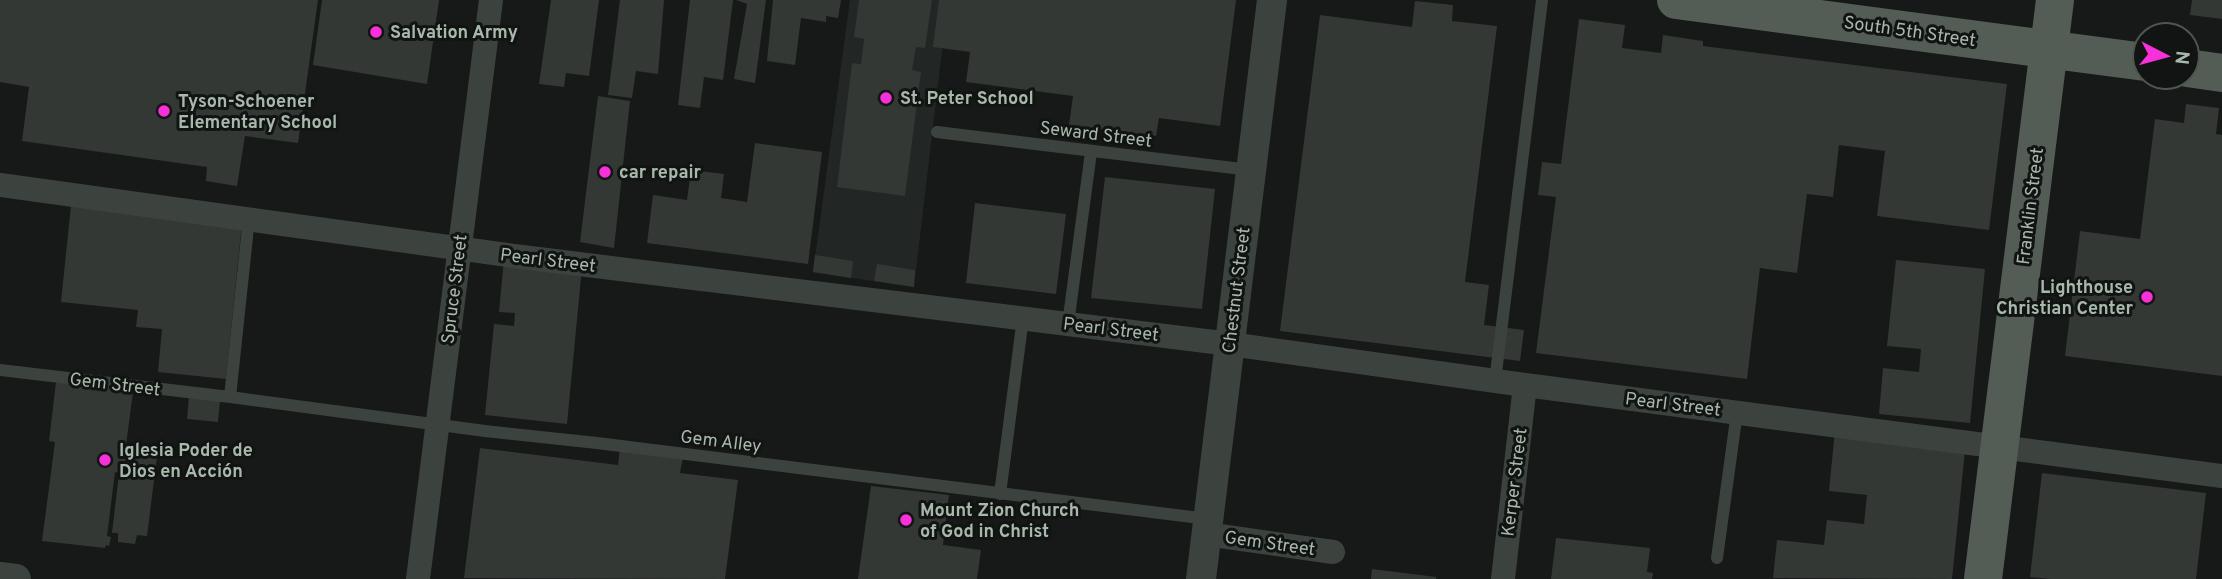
<svg xmlns="http://www.w3.org/2000/svg" width="2222" height="579" font-family="Overpass,sans-serif">
  <style>
    .built { fill: #222624 }
    .building { fill: #333835 }
    .lines { fill: none; stroke-linecap: round; stroke-linejoin: round }
    .service { stroke: #3c433e; stroke-width: 12 }
    .minor { stroke: #3c433e; stroke-width: 24 }
    .tertiary { stroke: #3c433e; stroke-width: 30 }
    .primary { stroke: #535d56; stroke-width: 38 }
    .poi-dot { fill: #f730da; stroke: #111412; stroke-width: 2.5 }
    .labels { text-anchor: middle; stroke-width: 6; stroke-linejoin: round; paint-order: stroke }
    .street-label { font-size: 18px; fill: #a8b9ab; stroke: #111412 }
    .poi-label { font-size: 18px; font-weight: bold; fill: #a8b9ab; stroke: #111412; text-anchor: start }
  </style>
  <rect width="100%" height="100%" fill="#161917"/>
  <!-- built -->
  <path class="built" d="M850 0H948L914 287 813 272Z"/>
  <!-- building -->
  <path class="building" d="M0 0H318L298 143 245 136 237 186 206 181 207 167 22 141 29 87 0 82Z
    M322 0H439L427 84 313 65Z
    M551 0H599L589 76 566 73 564 87 539 84Z
    M620 0H664L658 74 636 71 632 98 608 95Z
    M690 0H733L723 80 704 77 700 108 678 105Z
    M736 0H766L755 83 734 79 747 4Z
    M773 0H841L838 18 826 16V22L801 18 795 65 767 61Z
    M859 0H932L925 48 916 47 912 70 921 72 905 196 837 187 852 63 861 64 864 39 854 37Z
    M939 0H1236L1220 126 1159 118 1156 136 1069 125 1073 96 966 82 970 52 933 47Z
    M2192 0H2222V19L2190 15Z
    M1415 1 1453 5 1452 21 1497 26 1465 282 1489 285 1484 325 1524 330 1520 361 1280 331 1320 15 1412 27Z
    M1579 19 1625 25 1622 48 1661 53 1663 35 1703 41V46L2007 84 1989 230 1877 216 1885 151 1839 145 1833 197 1807 194 1797 273 1760 268 1747 379 1536 353 1556 197 1538 195 1542 162 1561 164Z
    M598 96 630 101 614 248 580 242Z
    M2186 104 2219 108 2216 134 2222 135V376L2065 356 2080 231 2140 239 2155 119 2184 123Z
    M755 143 822 152 808 264 647 243 653 195 687 200 691 170 724 174 721 198 747 202Z
    M1105 177 1215 189 1202 309 1091 298Z
    M975 203 1066 214 1056 294 966 283Z
    M71 205 242 223 226 379 158 372 162 329 136 327 138 310 61 302Z
    M815 255 853 261 851 278 813 272Z
    M504 259 582 267 567 424 485 415 494 324 514 326 515 313 499 312Z
    M1896 260 1985 269 1970 423 1879 414 1883 368 1919 372 1921 349 1887 346Z
    M877 264 915 270 914 287 874 281Z
    M56 382 133 392 126 445 158 448 147 536 137 535 135 544 118 542V533H112L119 473 115 472 107 536 111 537 109 546 106 545 105 548 42 541 55 442 49 441Z
    M189 396 220 400 218 422 187 419Z
    M1835 430 1965 450 1952 579 1773 578 1777 540 1824 545 1827 520 1864 524 1867 495 1829 491Z
    M480 448 618 465 620 449 683 457 680 473 738 480 725 579 464 578Z
    M2042 473 2206 493 2196 579H2051L2030 577Z
    M871 486 949 495 943 545 981 550 977 579H858Z
    M1556 538 1650 548 1647 572 1653 573 1652 579H1551Z
    M1372 569 1436 577V579H1371Z"/>
  <g class="lines">
    <!-- service -->
    <path class="service" d="M937 132 1250 170
      M1068 324 1091 152
      M0 370 230 397 485 431 597 443 1208 519
      M1495 381 1542 0
      M230 397 249 218
      M1000 494 1023 318
      M1717 558 1737 412"/>
    <!-- minor -->
    <path class="minor" d="M0 185 514 256 1230 344 1525 385 2222 476
      M1206 534 1333 552
      M418 579 491 0
      M1503 579 1525 385"/>
    <!-- tertiary -->
    <path class="tertiary" d="M0 577 16 579
      M1201 579 1272 0"/>
    <!-- primary -->
    <path class="primary" d="M1676 0 2145 62
      M2187 68 2222 73
      M1983 579 2055 0"/>
  </g>
  <!-- markers -->
  <g class="poi-dot">
    <circle cx="376" cy="32" r="7"/>
    <circle cx="886" cy="98" r="7"/>
    <circle cx="164" cy="111" r="7"/>
    <circle cx="605" cy="172" r="7"/>
    <circle cx="2147" cy="297" r="7"/>
    <circle cx="105" cy="460" r="7"/>
    <circle cx="906" cy="520" r="7"/>
  </g>
  <g class="labels">
    <!-- street labels -->
    <g class="street-label">
      <text transform="translate(1910 31) rotate(8)" y="6">South 5th Street</text>
      <text transform="translate(1096 134) rotate(7)" y="6">Seward Street</text>
      <text transform="translate(2030 206) rotate(-83)" y="6">Franklin Street</text>
      <text transform="translate(548 260) rotate(7)" y="6">Pearl Street</text>
      <text transform="translate(454 289) rotate(-83)" y="6">Spruce Street</text>
      <text transform="translate(1236 290) rotate(-83)" y="6">Chestnut Street</text>
      <text transform="translate(1111 329) rotate(7)" y="6">Pearl Street</text>
      <text transform="translate(115 384) rotate(7)" y="6">Gem Street</text>
      <text transform="translate(1673 404) rotate(7)" y="6">Pearl Street</text>
      <text transform="translate(721 441) rotate(7)" y="6">Gem Alley</text>
      <text transform="translate(1514 482) rotate(-83)" y="6">Kerper Street</text>
      <text transform="translate(1270 543) rotate(8)" y="6">Gem Street</text>
    </g>
    <!-- poi labels -->
    <g class="poi-label">
      <text x="390" y="38">Salvation Army</text>
      <text x="900" y="104">St. Peter School</text>
      <text x="178" y="107">Tyson-Schoener<tspan x="178" dy="21">Elementary School</tspan></text>
      <text x="619" y="178">car repair</text>
      <text x="2133" y="293" text-anchor="end">Lighthouse<tspan x="2133" dy="21">Christian Center</tspan></text>
      <text x="119" y="456">Iglesia Poder de<tspan x="119" dy="21">Dios en Acción</tspan></text>
      <text x="920" y="516">Mount Zion Church<tspan x="920" dy="21">of God in Christ</tspan></text>
    </g>
  </g>
  <!-- north arrow -->
  <g transform="translate(2166 56) rotate(96)"><circle r="33" fill="#111412" stroke="#4d564f" stroke-width="2"/>
  <path d="M0-5L12 26L0 18L-12 26Z" fill="#f730da"/>
  <text y="-10" font-size="19" font-weight="bold" text-anchor="middle" fill="#a8b9ab">N</text>
  </g>
</svg>
